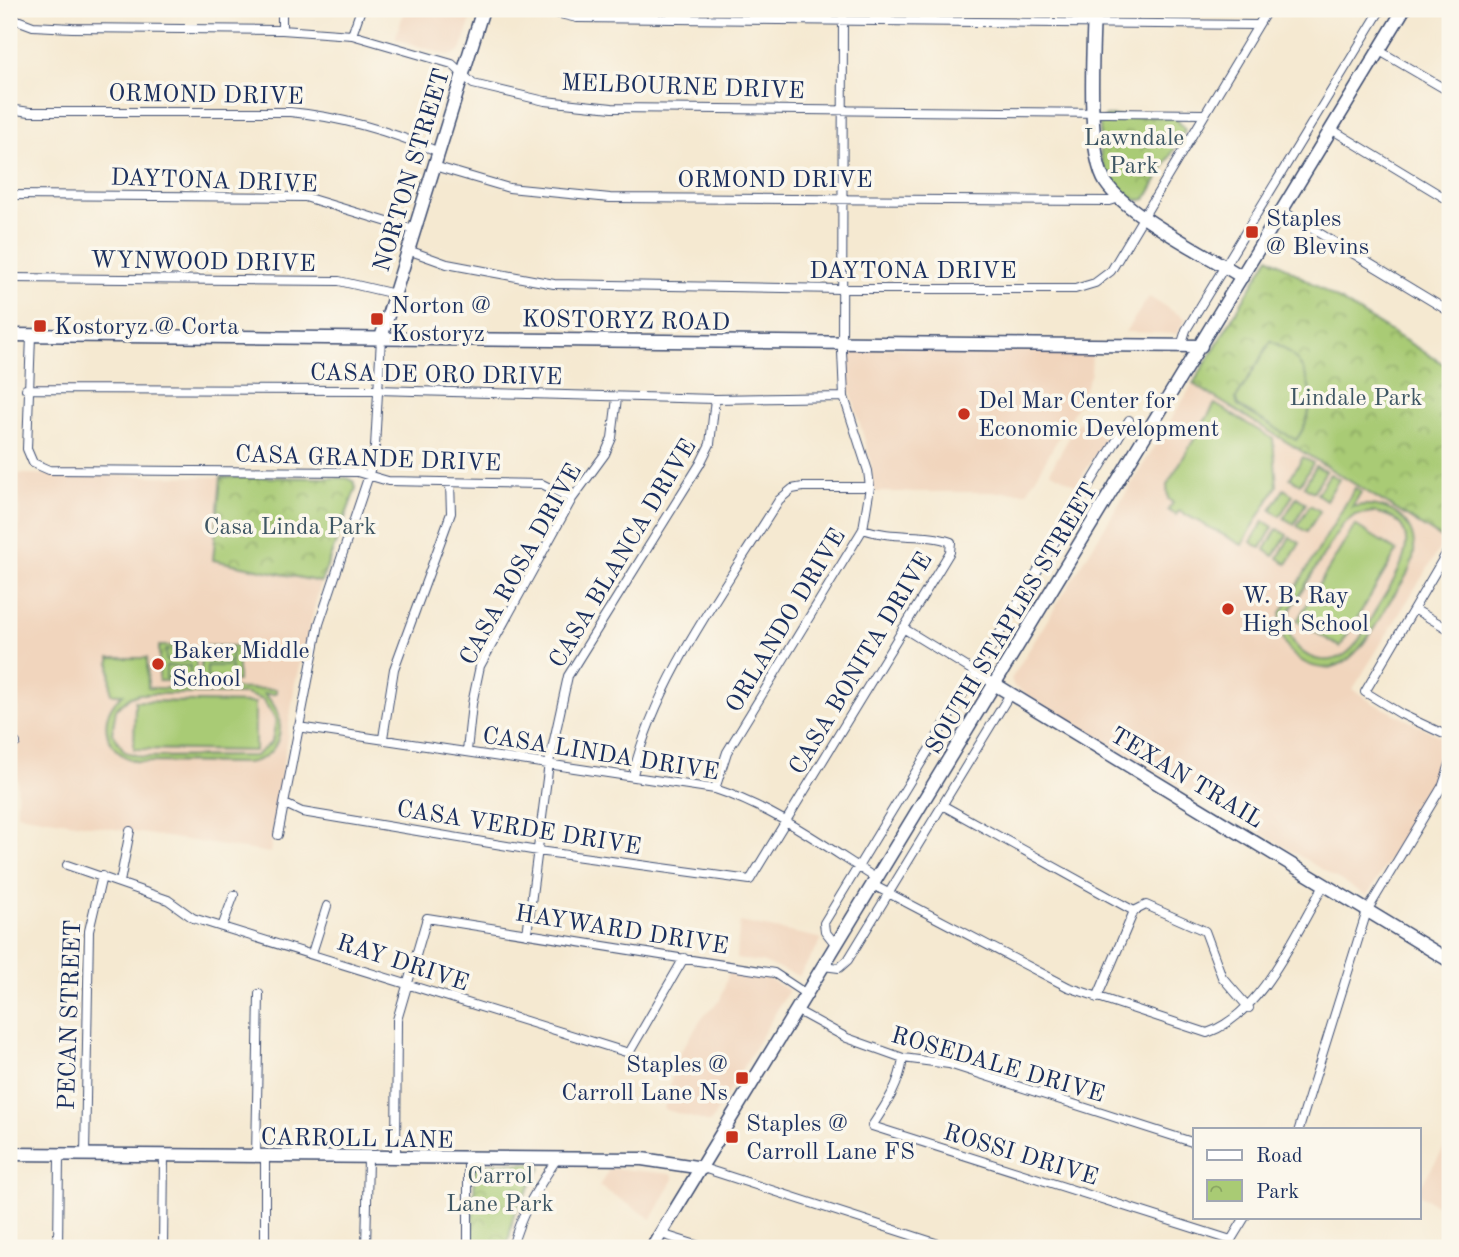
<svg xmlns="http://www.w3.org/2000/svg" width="1459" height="1257" font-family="'Old Standard TT',serif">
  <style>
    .built { fill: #f1d5bd }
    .park { fill: url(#park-crowns); stroke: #627d69; stroke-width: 2 }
    .pitch { fill: #a9cb74; stroke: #627d69; stroke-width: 2; fill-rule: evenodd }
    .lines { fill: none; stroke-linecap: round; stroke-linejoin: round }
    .street-casing { stroke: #3c4b6f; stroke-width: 10 }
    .secondary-casing { stroke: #3c4b6f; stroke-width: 15 }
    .primary-casing { stroke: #3c4b6f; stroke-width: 15 }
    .street { stroke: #fff; stroke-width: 8 }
    .secondary { stroke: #fff; stroke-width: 12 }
    .primary { stroke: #fff; stroke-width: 12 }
    .poi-dot { fill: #c8321e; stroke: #fbf7ec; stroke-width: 2.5 }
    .labels { text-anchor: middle; stroke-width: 7; stroke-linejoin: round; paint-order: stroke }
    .street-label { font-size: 24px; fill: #1b2f5e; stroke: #fbf7ec }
    .park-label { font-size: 24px; fill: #3e5664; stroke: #fbf7ec }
    .poi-label { font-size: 24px; fill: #1b2f5e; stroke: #fbf7ec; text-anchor: start }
  </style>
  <defs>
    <pattern id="park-crowns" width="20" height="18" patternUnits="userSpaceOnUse" patternTransform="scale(1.75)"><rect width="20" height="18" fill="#a9cb74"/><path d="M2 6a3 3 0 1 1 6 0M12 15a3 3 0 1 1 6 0" fill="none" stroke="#89a562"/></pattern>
  </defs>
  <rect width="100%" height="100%" fill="#fbf7ec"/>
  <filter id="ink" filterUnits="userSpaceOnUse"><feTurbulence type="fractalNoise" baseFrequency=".0143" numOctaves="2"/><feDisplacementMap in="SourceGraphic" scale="14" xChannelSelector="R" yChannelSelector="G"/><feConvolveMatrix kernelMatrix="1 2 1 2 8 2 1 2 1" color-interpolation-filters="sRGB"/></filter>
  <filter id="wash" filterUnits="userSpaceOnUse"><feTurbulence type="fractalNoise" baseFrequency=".00686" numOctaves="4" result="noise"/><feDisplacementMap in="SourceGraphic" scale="28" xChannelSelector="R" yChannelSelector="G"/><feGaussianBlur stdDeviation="1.57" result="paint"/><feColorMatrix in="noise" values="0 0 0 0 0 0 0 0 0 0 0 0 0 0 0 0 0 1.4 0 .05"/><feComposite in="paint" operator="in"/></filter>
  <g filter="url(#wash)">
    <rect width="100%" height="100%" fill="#f5e9d1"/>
    <!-- built -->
    <path class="built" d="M405 9H474L461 51 451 56 395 39Z
      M1149 297 1186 319 1177 334 1125 332Z
      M848 347 1089 350 1092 354 1091 373 1080 401 1027 492H874L870 458 847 380 845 352Z
      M1193 384 1445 540 1353 689 1371 702 1450 741 1439 779 1367 896 1014 687 1011 679Z
      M1078 422 1108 437 1076 485 1050 471Z
      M19 474 221 477 213 560 321 582 295 683 270 853 17 814Z
      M740 922 814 937 822 939 799 976 761 962 736 959Z
      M729 972 767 978 789 990 710 1123 664 1109 677 1057 703 1017 720 1000Z
      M1450 1139V1213L1419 1194V1188Z
      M610 1168 672 1174 674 1179 652 1219 599 1186Z"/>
    <!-- park -->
    <path class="park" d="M1106 116 1175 117 1185 130 1146 199C1124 206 1105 177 1101 157 1099 147 1100 134 1100 123Z
      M1269 257 1450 368V531L1445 540 1193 384Z
      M221 477 347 478 354 482 356 488 321 582 213 560Z
      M159 646H196V681H159Z
      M201 646H238V681H201Z
      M539 1163 541 1168 514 1214 507 1248H472L475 1164Z"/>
    <!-- pitch -->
    <path class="pitch" d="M1271 341C1312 360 1322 405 1296 440L1238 406 1236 399Z
      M1215 404 1273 439 1277 486 1242 545 1179 511 1176 515 1168 510 1173 503 1168 499 1167 485Z
      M1303 457 1313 463 1300 484 1290 478Z
      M1316 466 1326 471 1313 492 1304 486Z
      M1330 474 1339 479 1326 500 1317 494Z
      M1355 488 1361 492 1352 507C1383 499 1417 517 1414 553 1412 571 1399 587 1390 601 1371 632 1346 689 1300 660 1284 650 1279 631 1281 613ZM1373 512C1436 522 1393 582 1375 611 1367 625 1359 646 1344 655 1330 664 1311 661 1299 649 1288 638 1286 624 1291 609L1342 525 1355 515Z
      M1284 489 1293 495 1280 516 1271 510Z
      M1297 497 1306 503 1294 524 1284 518Z
      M1310 505 1320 511 1307 532 1297 526Z
      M1264 521 1273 527 1261 548 1251 542Z
      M1355 525 1397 551 1340 647 1297 621Z
      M1277 529 1287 535 1274 556 1265 550Z
      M1290 537 1300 543 1287 564 1278 558Z
      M166 650H190V661H166Z
      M207 650H231V662H207Z
      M110 658H147L148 688 276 689V694H264C291 717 283 760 245 763L140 762C105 756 94 716 123 694H111ZM246 694 263 700 276 720 272 742 255 756 142 757 125 752 112 733 116 709 128 698 139 694Z
      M166 666H190V678H166Z
      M207 666H231L232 678H207Z
      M135 701 255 703V751L134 749Z"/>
  </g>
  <g filter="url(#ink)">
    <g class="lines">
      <!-- street casing -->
      <g class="street-casing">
        <path id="street" d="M282 9V30
          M538 9 577 18 1258 25
          M9 17 33 26 72 28 282 30 352 35 452 64 473 84 545 101 612 108 1205 114
          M352 35 361 9
          M1378 50 1450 92
          M9 109 30 112H290C342 117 390 131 439 152
          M1331 129 1450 201
          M434 166 509 188 610 198 1110 201 1120 198
          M9 195 305 197 414 230
          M1281 210 1450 312
          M408 250 447 264 554 284 841 289H1075L1095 283 1111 271 1268 9
          M9 278 339 281 395 294
          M31 335 27 449 33 463 49 470 357 472 388 481 542 484 572 499
          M1181 346 1186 330 1381 9
          M26 389 376 390 715 399 844 397
          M1450 547 1365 692 1401 714 1450 737
          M1414 609 1450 630
          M903 628 996 685
          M298 727 715 789C774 808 825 846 877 879
          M383 738 394 669 451 513 450 483
          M9 743H16
          M467 751 472 704 480 666 572 499 605 454 612 438 617 398
          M633 775C655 679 727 585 779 500L792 489 803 487H870
          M715 789 727 752 863 529 870 487 868 471 844 397 842 351 843 9
          M285 804 302 812 538 851 750 880 950 552 951 542C925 532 894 540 863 529
          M942 805 1134 911 1146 905 1205 931 1222 977 1249 1008
          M278 835 319 624 369 475 375 447 381 338
          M67 865 168 900 193 918 629 1053 684 958
          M120 882 130 831
          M873 885 1068 987 1207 1033C1262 1014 1295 934 1324 885
          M222 927 234 895
          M527 934 549 763 568 676 700 464 710 444 715 399
          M836 945 825 931 824 923 1129 420
          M312 953 327 906
          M823 966 839 968 848 960 1010 694
          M1097 998 1134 911
          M796 1010 847 1038 903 1058 949 1064 1195 1143
          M903 1058C900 1084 886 1105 872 1126L1231 1240
          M1299 1129 1367 911 1443 785 1450 764
          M85 1156 89 931 102 876
          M256 1157 259 994
          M396 1157 397 1020 427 918 774 973 806 994
          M468 1160V1248
          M703 1168 951 1248
          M661 1234 706 1248
          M58 1248 59 1156
          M163 1248 164 1156
          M265 1248V1157
          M366 1248 368 1158
          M512 1248C520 1215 537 1189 556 1160
          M1230 1248 1231 1240 1245 1217"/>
      </g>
      <!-- secondary casing -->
      <g class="secondary-casing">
        <path id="secondary" d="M1094 9C1093 47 1086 154 1106 183 1127 215 1208 255 1242 277
          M9 335 1201 346
          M381 338 483 9
          M996 685 1450 961
          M9 1154 642 1159 703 1168"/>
      </g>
      <!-- primary casing -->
      <g class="primary-casing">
        <path id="primary" d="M652 1248 1404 9"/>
      </g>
      <!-- street -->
      <use href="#street" class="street"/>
      <!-- secondary -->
      <use href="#secondary" class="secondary"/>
      <!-- primary -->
      <use href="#primary" class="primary"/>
    </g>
  </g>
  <!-- markers -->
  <g class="poi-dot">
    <rect x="1245" y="225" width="14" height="14" rx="3.5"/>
    <rect x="370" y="312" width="14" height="14" rx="3.5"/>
    <rect x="33" y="319" width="14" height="14" rx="3.5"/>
    <circle cx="964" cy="414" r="7"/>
    <circle cx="1228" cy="609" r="7"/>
    <circle cx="158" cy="664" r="7"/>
    <rect x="735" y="1071" width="14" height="14" rx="3.5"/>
    <rect x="725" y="1130" width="14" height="14" rx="3.5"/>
  </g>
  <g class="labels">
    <!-- street labels -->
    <g class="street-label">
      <text transform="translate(683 86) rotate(2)" y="8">MELBOURNE DRIVE</text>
      <text transform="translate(206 94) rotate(1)" y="8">ORMOND DRIVE</text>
      <text transform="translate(411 170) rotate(-73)" y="8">NORTON STREET</text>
      <text x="775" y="187">ORMOND DRIVE</text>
      <text transform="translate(214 180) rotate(2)" y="8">DAYTONA DRIVE</text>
      <text transform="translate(203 261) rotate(1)" y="8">WYNWOOD DRIVE</text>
      <text x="913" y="278">DAYTONA DRIVE</text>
      <text transform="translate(626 320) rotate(1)" y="8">KOSTORYZ ROAD</text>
      <text transform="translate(436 374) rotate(1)" y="8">CASA DE ORO DRIVE</text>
      <text transform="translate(368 458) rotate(2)" y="8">CASA GRANDE DRIVE</text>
      <text transform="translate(622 553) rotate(-59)" y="8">CASA BLANCA DRIVE</text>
      <text transform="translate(520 564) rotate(-61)" y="8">CASA ROSA DRIVE</text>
      <text transform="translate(1011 618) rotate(-59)" y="8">SOUTH STAPLES STREET</text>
      <text transform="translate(785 620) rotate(-59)" y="8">ORLANDO DRIVE</text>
      <text transform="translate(860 663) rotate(-59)" y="8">CASA BONITA DRIVE</text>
      <text transform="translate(601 753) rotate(9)" y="8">CASA LINDA DRIVE</text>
      <text transform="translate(1187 777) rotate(31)" y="8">TEXAN TRAIL</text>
      <text transform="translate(519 827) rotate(9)" y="8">CASA VERDE DRIVE</text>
      <text transform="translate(622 929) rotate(9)" y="8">HAYWARD DRIVE</text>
      <text transform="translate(403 962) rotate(18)" y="8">RAY DRIVE</text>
      <text transform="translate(69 1015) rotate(-88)" y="8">PECAN STREET</text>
      <text transform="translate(998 1064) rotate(16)" y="8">ROSEDALE DRIVE</text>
      <text transform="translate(357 1138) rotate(1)" y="8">CARROLL LANE</text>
      <text transform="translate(1021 1154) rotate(17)" y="8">ROSSI DRIVE</text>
    </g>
    <!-- park labels -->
    <g class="park-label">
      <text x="1134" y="145">Lawndale<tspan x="1134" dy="28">Park</tspan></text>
      <text x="1356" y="405">Lindale Park</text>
      <text x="290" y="534">Casa Linda Park</text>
      <text x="500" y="1183">Carrol<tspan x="500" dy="28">Lane Park</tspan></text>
    </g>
    <!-- poi labels -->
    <g class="poi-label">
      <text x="1266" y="226">Staples<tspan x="1266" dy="28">@ Blevins</tspan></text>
      <text x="391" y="313">Norton @<tspan x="391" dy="28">Kostoryz</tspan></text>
      <text x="54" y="334">Kostoryz @ Corta</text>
      <text x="978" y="408">Del Mar Center for<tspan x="978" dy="28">Economic Development</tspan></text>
      <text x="1242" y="603">W. B. Ray<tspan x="1242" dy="28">High School</tspan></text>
      <text x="172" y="658">Baker Middle<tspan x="172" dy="28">School</tspan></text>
      <text x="728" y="1072" text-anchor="end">Staples @<tspan x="728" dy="28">Carroll Lane Ns</tspan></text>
      <text x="746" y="1131">Staples @<tspan x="746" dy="28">Carroll Lane FS</tspan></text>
    </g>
  </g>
  <!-- margin -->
  <rect width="1459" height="1257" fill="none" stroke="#fbf7ec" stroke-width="35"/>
  <!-- legend -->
  <rect x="1193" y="1128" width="228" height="91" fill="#fbf7ec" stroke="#a1a7b3" stroke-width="2"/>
  <rect x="1207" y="1150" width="35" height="10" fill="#ffffff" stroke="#a1a7b3" stroke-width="2"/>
  <text x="1256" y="1162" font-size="21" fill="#1b2f5e">Road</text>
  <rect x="1207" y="1180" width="35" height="21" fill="url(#park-crowns)" stroke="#a1a7b3" stroke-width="2"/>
  <text x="1256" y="1198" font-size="21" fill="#1b2f5e">Park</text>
</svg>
